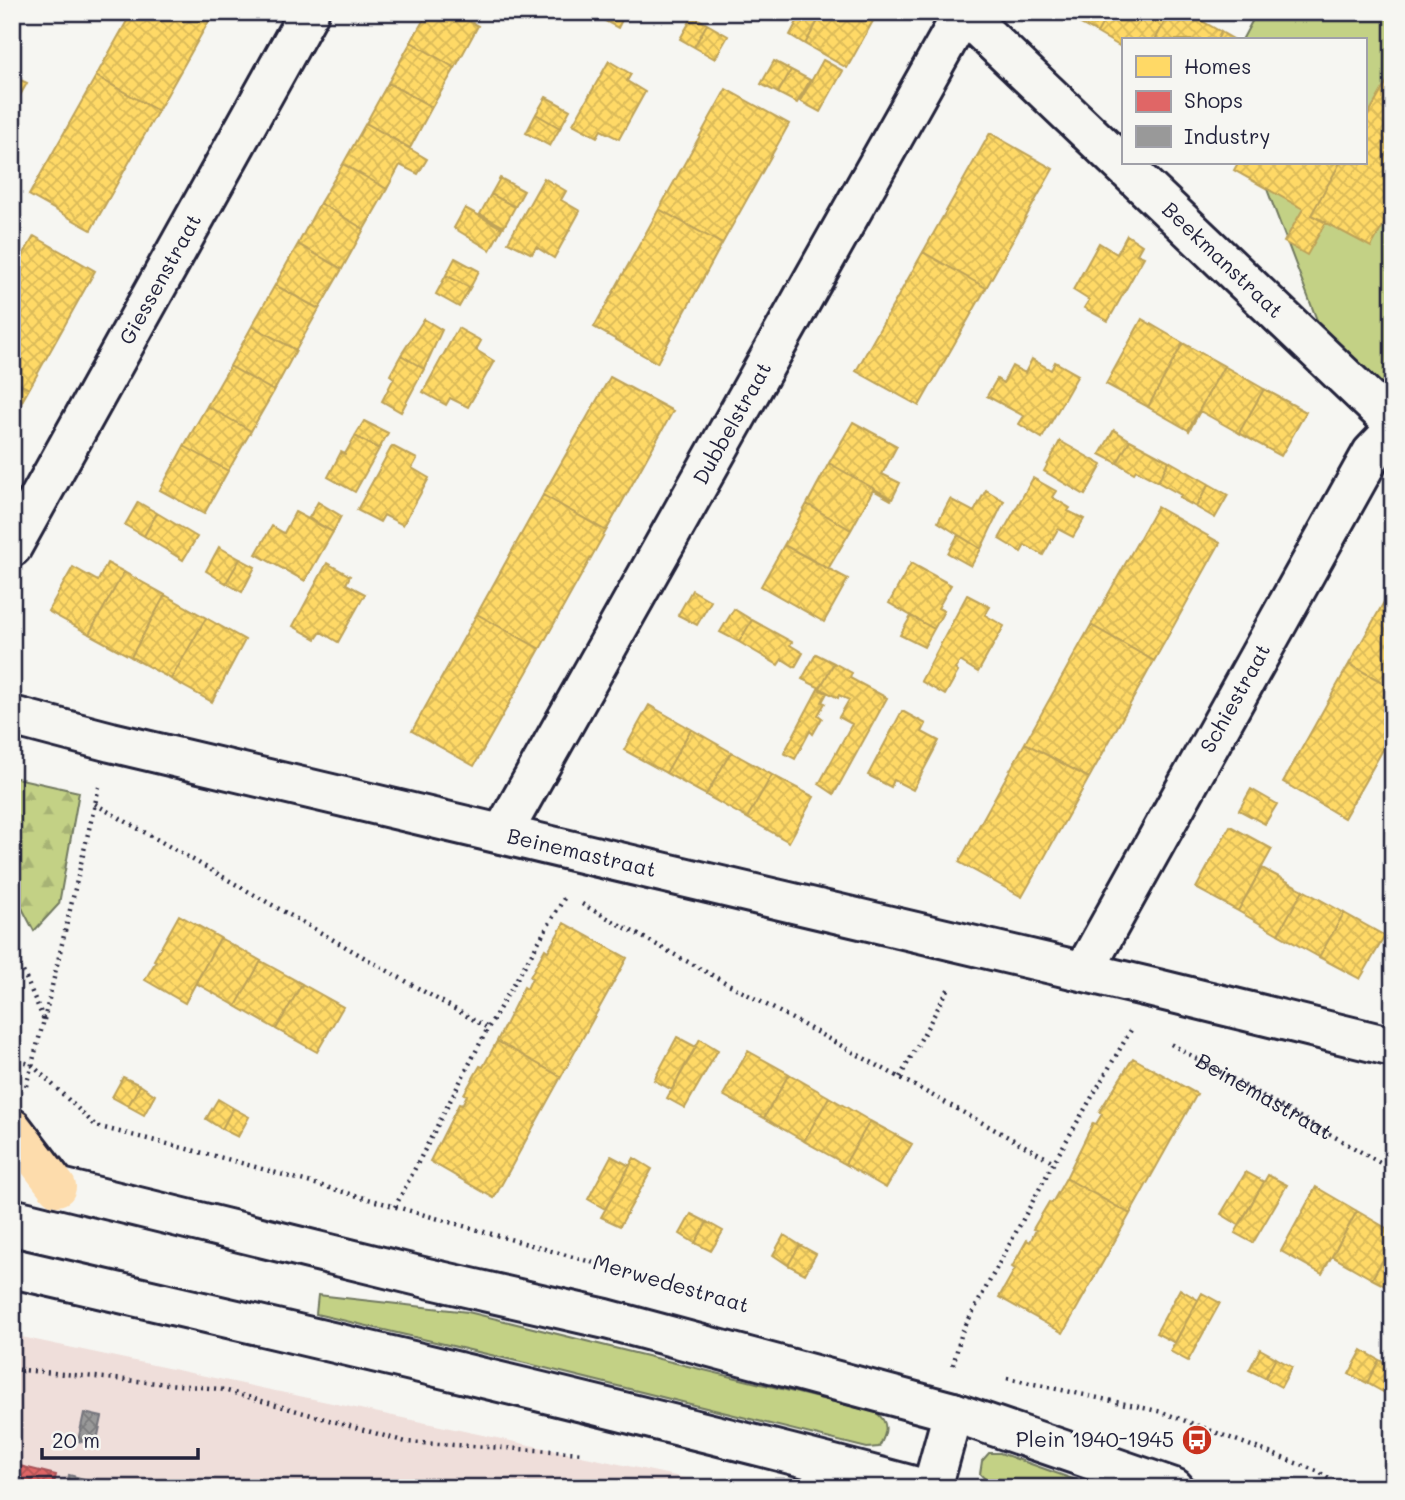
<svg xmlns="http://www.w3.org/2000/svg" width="1405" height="1500" font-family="Mali,sans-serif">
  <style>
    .built { fill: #efdeda }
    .grass { fill: #c3d185; stroke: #727a60; stroke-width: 2 }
    .forest { fill: url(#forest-firs); stroke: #727a60; stroke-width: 2 }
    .homes { fill: url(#homes-cross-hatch); stroke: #bda259; stroke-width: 2 }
    .shops { fill: url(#shops-cross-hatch); stroke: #a75259; stroke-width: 2 }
    .industry { fill: url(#industry-cross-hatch); stroke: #75757d; stroke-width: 2 }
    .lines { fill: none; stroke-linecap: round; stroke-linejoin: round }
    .minor-casing { stroke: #22223b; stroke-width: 44 }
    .secondary-casing { stroke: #22223b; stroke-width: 44 }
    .primary-casing { stroke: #22223b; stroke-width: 44 }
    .path { stroke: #22223b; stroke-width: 4.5; stroke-dasharray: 2 5; stroke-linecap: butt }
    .minor { stroke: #f6f6f2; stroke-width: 38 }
    .secondary { stroke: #f6f6f2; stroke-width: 38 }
    .primary { stroke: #fddcac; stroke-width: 38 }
    .labels { text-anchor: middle; stroke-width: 7; stroke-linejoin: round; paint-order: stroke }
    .street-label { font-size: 21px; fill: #22223b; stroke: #f6f6f2 }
    .poi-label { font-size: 21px; fill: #22223b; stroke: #f6f6f2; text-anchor: end }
  </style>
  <defs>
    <pattern id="forest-firs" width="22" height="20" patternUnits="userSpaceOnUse" patternTransform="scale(1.75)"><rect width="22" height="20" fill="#c3d185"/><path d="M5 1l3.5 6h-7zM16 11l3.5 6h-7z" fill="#a7b374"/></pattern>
    <pattern id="homes-cross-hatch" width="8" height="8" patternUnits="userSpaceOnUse" patternTransform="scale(1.75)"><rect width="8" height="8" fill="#ffd966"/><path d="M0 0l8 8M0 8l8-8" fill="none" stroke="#daba59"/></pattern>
    <pattern id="shops-cross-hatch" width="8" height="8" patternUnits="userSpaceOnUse" patternTransform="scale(1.75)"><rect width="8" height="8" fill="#e06666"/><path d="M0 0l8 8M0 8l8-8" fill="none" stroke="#b55455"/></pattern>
    <pattern id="industry-cross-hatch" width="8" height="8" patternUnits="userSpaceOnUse" patternTransform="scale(1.75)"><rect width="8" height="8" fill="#999"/><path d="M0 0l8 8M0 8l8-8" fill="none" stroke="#7c7c7e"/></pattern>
  </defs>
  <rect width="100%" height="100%" fill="#f6f6f2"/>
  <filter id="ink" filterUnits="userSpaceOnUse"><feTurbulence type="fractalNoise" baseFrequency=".0143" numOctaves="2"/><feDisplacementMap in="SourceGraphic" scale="14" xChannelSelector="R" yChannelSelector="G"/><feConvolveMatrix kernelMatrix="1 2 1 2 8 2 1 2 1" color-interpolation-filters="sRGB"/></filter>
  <g filter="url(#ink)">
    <!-- built -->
    <path class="built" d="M12 1335 732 1488H12Z"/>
    <!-- grass -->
    <path class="grass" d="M1257 12H1393V406L1320 328 1257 163H1365V40H1242Z
      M318 1295 468 1312 875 1412C890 1422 887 1433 879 1447L867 1448 525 1363 316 1314Z
      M989 1453H1000L1098 1488H1004L988 1482 980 1474 982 1461Z"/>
    <!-- forest -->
    <path class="forest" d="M12 777 79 792 59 904 34 931 12 889Z"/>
    <!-- homes -->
    <path class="homes" d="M132 12H214L158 111 96 76Z
      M428 12H453L478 26 455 68 411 42Z
      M595 12H626L618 28 594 15Z
      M794 12H823L805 44 790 35 800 16Z
      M823 12H878L847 68 805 44Z
      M1059 12H1109L1097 33Z
      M1109 12H1170L1155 40H1123V48L1097 33Z
      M1170 12H1186L1221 32 1217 40H1155Z
      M693 16 707 24 694 47 680 39Z
      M707 24 728 36 715 59 694 47Z
      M1221 32 1235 40H1217Z
      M411 42 455 68 432 107 388 83Z
      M823 60 843 71 820 112 800 101Z
      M609 61 631 74 627 81 645 92 619 139 601 130 597 137 573 124Z
      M774 61 791 70 778 93 761 84Z
      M791 70 810 80 797 103 778 93Z
      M1393 71V208L1371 247 1311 215 1340 163H1365V120Z
      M12 76 27 83 12 110Z
      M96 76 158 111 91 230 29 195Z
      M388 83 432 107 410 148 366 123Z
      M726 89 789 124 722 244 659 209Z
      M546 97 570 110 560 128 536 114Z
      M536 114 560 128 550 146 526 133Z
      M366 123 427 159 418 174 400 165 387 189 343 164Z
      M990 133 1053 169 986 288 923 252Z
      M1238 163H1340L1311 215 1326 222 1307 255 1284 242 1303 209 1234 170Z
      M343 164 387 189 364 229 320 203Z
      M500 178 524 191 515 207 491 194Z
      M544 178 566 191 561 200 580 211 554 258 536 247 532 254 508 242Z
      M491 194 515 207 504 227 480 214Z
      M320 203 364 229 342 269 298 244Z
      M465 208 502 228 490 250 454 228Z
      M659 209 722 244 657 363 594 327Z
      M1127 235 1142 245 1137 254 1144 257 1108 321 1084 308 1089 300 1073 290 1099 243 1117 254Z
      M34 236 95 271 29 389 12 380V274Z
      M298 244 342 269 319 309 275 285Z
      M923 252 986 288 919 406 856 371Z
      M455 258 479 271 470 288 446 275Z
      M446 275 470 288 459 307 436 294Z
      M275 285 319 309 296 350 252 326Z
      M424 319 442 330 424 369 401 355Z
      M1142 319 1183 343 1148 407 1106 384Z
      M252 326 296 350 274 391 230 366Z
      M458 328 481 341 476 350 494 361 468 407 450 398 446 405 423 392Z
      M1183 343 1224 366 1188 430 1148 407Z
      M401 355 424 369 401 412 382 401 394 378 390 375Z
      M1032 359 1051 370 1055 362 1078 375 1042 438 1019 424 1024 416 987 396 997 379 1003 383 1012 366 1025 373Z
      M230 366 274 391 251 431 207 406Z
      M1224 366 1264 389 1239 433 1200 411 1189 431 1188 430Z
      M610 377 673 411 606 531 543 495Z
      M12 380 29 389 12 419Z
      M1264 389 1306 412 1281 456 1239 433Z
      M207 406 251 431 228 471 184 446Z
      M364 421 388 433 379 449 355 436Z
      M853 422 897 446 882 474 900 483 892 499 829 463Z
      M1114 430 1130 440 1117 463 1100 454Z
      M355 436 379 449 355 492 328 477 341 452 345 454Z
      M1130 440 1169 461 1158 482 1136 470 1134 473 1117 463Z
      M1060 441 1102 465 1085 495 1044 471Z
      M184 446 228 471 204 514 160 490Z
      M392 446 417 459 412 468 429 478 403 525 384 515 380 522 357 510Z
      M1169 461 1209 484 1196 507 1179 498 1181 495 1158 482Z
      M829 463 892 499 891 500 873 490 851 530 807 504Z
      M1033 478 1056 491 1052 497 1070 508 1068 511 1084 519 1073 537 1058 529 1043 555 1025 545 1021 552 999 539Z
      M1209 484 1228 495 1215 518 1196 507Z
      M986 490 1004 501 981 549 938 522 950 499 974 512Z
      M543 495 606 531 540 649 477 614Z
      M138 502 157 513 144 536 125 525Z
      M318 502 341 516 333 532 309 518Z
      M807 504 851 530 828 569 784 545Z
      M1157 507 1220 543 1154 661 1091 625Z
      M295 512 333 532 305 581 256 554 272 526 284 533Z
      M157 513 197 537 183 560 144 536Z
      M958 535 981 549 971 566 948 553Z
      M784 545 848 579 824 622 761 586Z
      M219 547 240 559 226 583 206 571Z
      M240 559 255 567 242 592 226 583Z
      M107 563 124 572 89 634 48 611 73 567 98 581Z
      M327 563 350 576 346 584 365 594 338 642 321 632 316 639 293 626Z
      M911 563 951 585 938 608 944 611 934 629 889 603Z
      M124 572 165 595 131 657 89 634Z
      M1393 586V688L1349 664Z
      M692 590 711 601 697 625 678 615Z
      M165 595 206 618 171 679 131 657Z
      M967 595 990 607 985 615 1004 626 978 672 960 661 955 669 958 672 945 695 921 681Z
      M734 609 752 620 739 642 720 632Z
      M477 614 540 649 474 766 412 731Z
      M911 616 934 629 924 647 900 635Z
      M206 618 245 640 212 702 171 679Z
      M752 620 792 642 790 645 803 653 795 667 782 659 778 665 739 642Z
      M1091 625 1154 661 1089 778 1025 743Z
      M816 654 834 663 820 688 802 679Z
      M834 663 852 673 850 678 887 698 834 794 819 784 852 724 839 717 849 700 839 695 838 698 820 688Z
      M1349 664 1393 688V732L1344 818 1283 782Z
      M818 689 827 693 822 702 825 703 818 715 822 718 813 734 810 731 795 759 784 753Z
      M649 705 691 729 666 773 624 750Z
      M902 711 926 724 922 732 939 741 913 790 894 780 891 787 868 775Z
      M691 729 731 752 706 795 666 773Z
      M1025 743 1089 778 1022 897 959 862Z
      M731 752 772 775 747 818 706 795Z
      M772 775 814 797 789 842 747 818Z
      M1251 789 1277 804 1265 824 1239 810Z
      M1230 826 1272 849 1238 911 1196 888Z
      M1262 868 1303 890 1278 934 1238 911Z
      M1303 890 1344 913 1319 957 1278 934Z
      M1344 913 1385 936 1360 979 1319 957Z
      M179 915 220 938 185 1003 145 980 156 961 154 960Z
      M564 923 627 958 561 1077 497 1041 524 987 527 989 532 978 530 977 545 949 548 951Z
      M220 938 261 961 236 1006 196 983Z
      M261 961 302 984 276 1029 236 1006Z
      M302 984 343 1007 317 1052 276 1029Z
      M677 1037 696 1047 672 1090 654 1080Z
      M700 1039 718 1050 685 1108 667 1098Z
      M497 1041 561 1077 494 1198 430 1161 459 1104 462 1105 467 1095 464 1094 480 1066 483 1067Z
      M748 1051 789 1074 764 1118 723 1095Z
      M1133 1058 1197 1094 1130 1214 1066 1178 1093 1123 1096 1124 1102 1114 1099 1112Z
      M789 1074 829 1097 804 1141 764 1118Z
      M123 1077 140 1085 128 1106 112 1097Z
      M140 1085 155 1095 144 1115 128 1106Z
      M829 1097 870 1121 845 1164 804 1141Z
      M218 1099 233 1108 222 1129 206 1119Z
      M233 1108 249 1117 238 1137 222 1129Z
      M870 1121 912 1144 886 1188 845 1164Z
      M611 1156 630 1166 605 1209 588 1199Z
      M634 1158 652 1169 620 1226 601 1217Z
      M1246 1172 1264 1182 1239 1225 1221 1214Z
      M1268 1175 1287 1185 1253 1243 1235 1233Z
      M1066 1178 1130 1214 1063 1333 999 1297 1015 1269 1012 1267 1027 1240 1030 1242 1036 1230 1033 1229 1049 1202 1052 1203Z
      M1316 1187 1357 1211 1322 1274 1281 1251Z
      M1357 1211 1393 1232V1242L1372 1279 1332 1256Z
      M691 1214 707 1222 695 1243 680 1234Z
      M707 1222 723 1231 711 1251 695 1243Z
      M784 1235 800 1245 788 1265 773 1255Z
      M1393 1242V1290L1372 1279Z
      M800 1245 816 1254 805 1274 788 1265Z
      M1180 1289 1198 1300 1175 1343 1156 1333Z
      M1202 1293 1220 1303 1188 1361 1170 1351Z
      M1393 1300V1316L1386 1312Z
      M1260 1349 1276 1358 1265 1378 1249 1370Z
      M1362 1350 1379 1360 1367 1383 1349 1374Z
      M1276 1358 1292 1367 1281 1387 1265 1378Z
      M1379 1360 1393 1366V1378L1385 1393 1367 1383Z"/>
    <!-- shops -->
    <path class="shops" d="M12 1464 56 1475 53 1488H12Z"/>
    <!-- industry -->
    <path class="industry" d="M84 1413 102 1417 96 1445 78 1441Z
      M69 1475 88 1480 86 1488H66Z"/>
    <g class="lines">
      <!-- minor casing -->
      <g class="minor-casing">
        <g id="minor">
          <path id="s2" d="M962 12 1393 423"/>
          <path id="s3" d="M12 547 309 12"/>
          <path id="s4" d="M12 716 111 742 1153 988 1393 1047"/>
          <path id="s5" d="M502 834 963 13"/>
          <path id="s6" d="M1084 971 1372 453 1393 431"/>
          <path d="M932 1488 953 1412"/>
        </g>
      </g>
      <!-- secondary casing -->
      <g class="secondary-casing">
        <path id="secondary" d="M12 1176 427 1278 606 1319 953 1412 1174 1488
          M12 1268C316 1338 620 1408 921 1488"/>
      </g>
      <!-- primary casing -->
      <g class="primary-casing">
        <path id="primary" d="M12 1128 57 1187"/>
      </g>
      <!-- path -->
      <g class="path">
        <path d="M95 804 488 1028"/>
        <path d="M582 904 1054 1162"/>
        <path d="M12 946 44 1020 26 1086"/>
        <path d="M44 1020 99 787"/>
        <path id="s1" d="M1171 1044 1393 1170"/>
        <path d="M12 1058 32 1065 96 1126 227 1159 665 1283"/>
        <path d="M900 1077 950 986"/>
        <path d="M395 1207 488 1028 566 895"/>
        <path d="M953 1365 962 1332 1054 1162 1131 1030"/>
        <path d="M12 1369 220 1389 406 1442 584 1453"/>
        <path d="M1007 1378 1162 1412 1317 1471 1345 1488"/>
      </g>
      <!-- minor -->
      <use href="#minor" class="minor"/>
      <!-- secondary -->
      <use href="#secondary" class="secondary"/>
      <!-- primary -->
      <use href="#primary" class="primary"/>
    </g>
  </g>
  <!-- icons -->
  <defs>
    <g id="bus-disc" transform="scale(1.575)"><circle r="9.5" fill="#c8321e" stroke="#f6f6f2"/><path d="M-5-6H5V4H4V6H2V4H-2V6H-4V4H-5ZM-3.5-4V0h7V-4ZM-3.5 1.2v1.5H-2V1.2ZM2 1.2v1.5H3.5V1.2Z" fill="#fff"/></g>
  </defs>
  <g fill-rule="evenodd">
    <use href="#bus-disc" x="1197" y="1440"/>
  </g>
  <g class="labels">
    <!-- street labels -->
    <g class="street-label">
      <text dy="7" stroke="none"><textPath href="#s2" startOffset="360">Beekmanstraat</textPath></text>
      <text dy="7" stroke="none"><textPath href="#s3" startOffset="306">Giessenstraat</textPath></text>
      <text dy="7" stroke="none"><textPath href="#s5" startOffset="471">Dubbelstraat</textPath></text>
      <text dy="7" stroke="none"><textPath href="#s6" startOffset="312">Schiestraat</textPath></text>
      <text dy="7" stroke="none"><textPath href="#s4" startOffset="586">Beinemastraat</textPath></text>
      <text dy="7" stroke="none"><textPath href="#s1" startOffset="107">Beinemastraat</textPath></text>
      <text transform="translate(671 1284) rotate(16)" y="7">Merwedestraat</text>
    </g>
    <!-- poi labels -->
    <g class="poi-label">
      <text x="1174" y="1447">Plein 1940-1945</text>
    </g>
  </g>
  <!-- margin -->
  <rect width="1405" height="1500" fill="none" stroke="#f6f6f2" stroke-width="42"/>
  <rect x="21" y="21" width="1363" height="1458" fill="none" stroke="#22223b" stroke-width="2.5" filter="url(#ink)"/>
  <!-- legend -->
  <rect x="1122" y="38" width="245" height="126" fill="#f6f6f2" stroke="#a1a1a9" stroke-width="2"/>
  <rect x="1136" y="56" width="35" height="21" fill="#ffd966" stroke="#a1a1a9" stroke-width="2"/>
  <text x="1184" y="74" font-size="21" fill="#22223b">Homes</text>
  <rect x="1136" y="91" width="35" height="21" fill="#e06666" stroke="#a1a1a9" stroke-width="2"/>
  <text x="1184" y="108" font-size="21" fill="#22223b">Shops</text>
  <rect x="1136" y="126" width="35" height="21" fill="#999999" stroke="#a1a1a9" stroke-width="2"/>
  <text x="1184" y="144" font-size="21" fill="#22223b">Industry</text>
  <!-- scale -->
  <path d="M42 1448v10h156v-10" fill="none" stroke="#22223b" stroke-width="3.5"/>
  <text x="52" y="1448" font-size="21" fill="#22223b" stroke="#f6f6f2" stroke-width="5" paint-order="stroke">20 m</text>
</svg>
